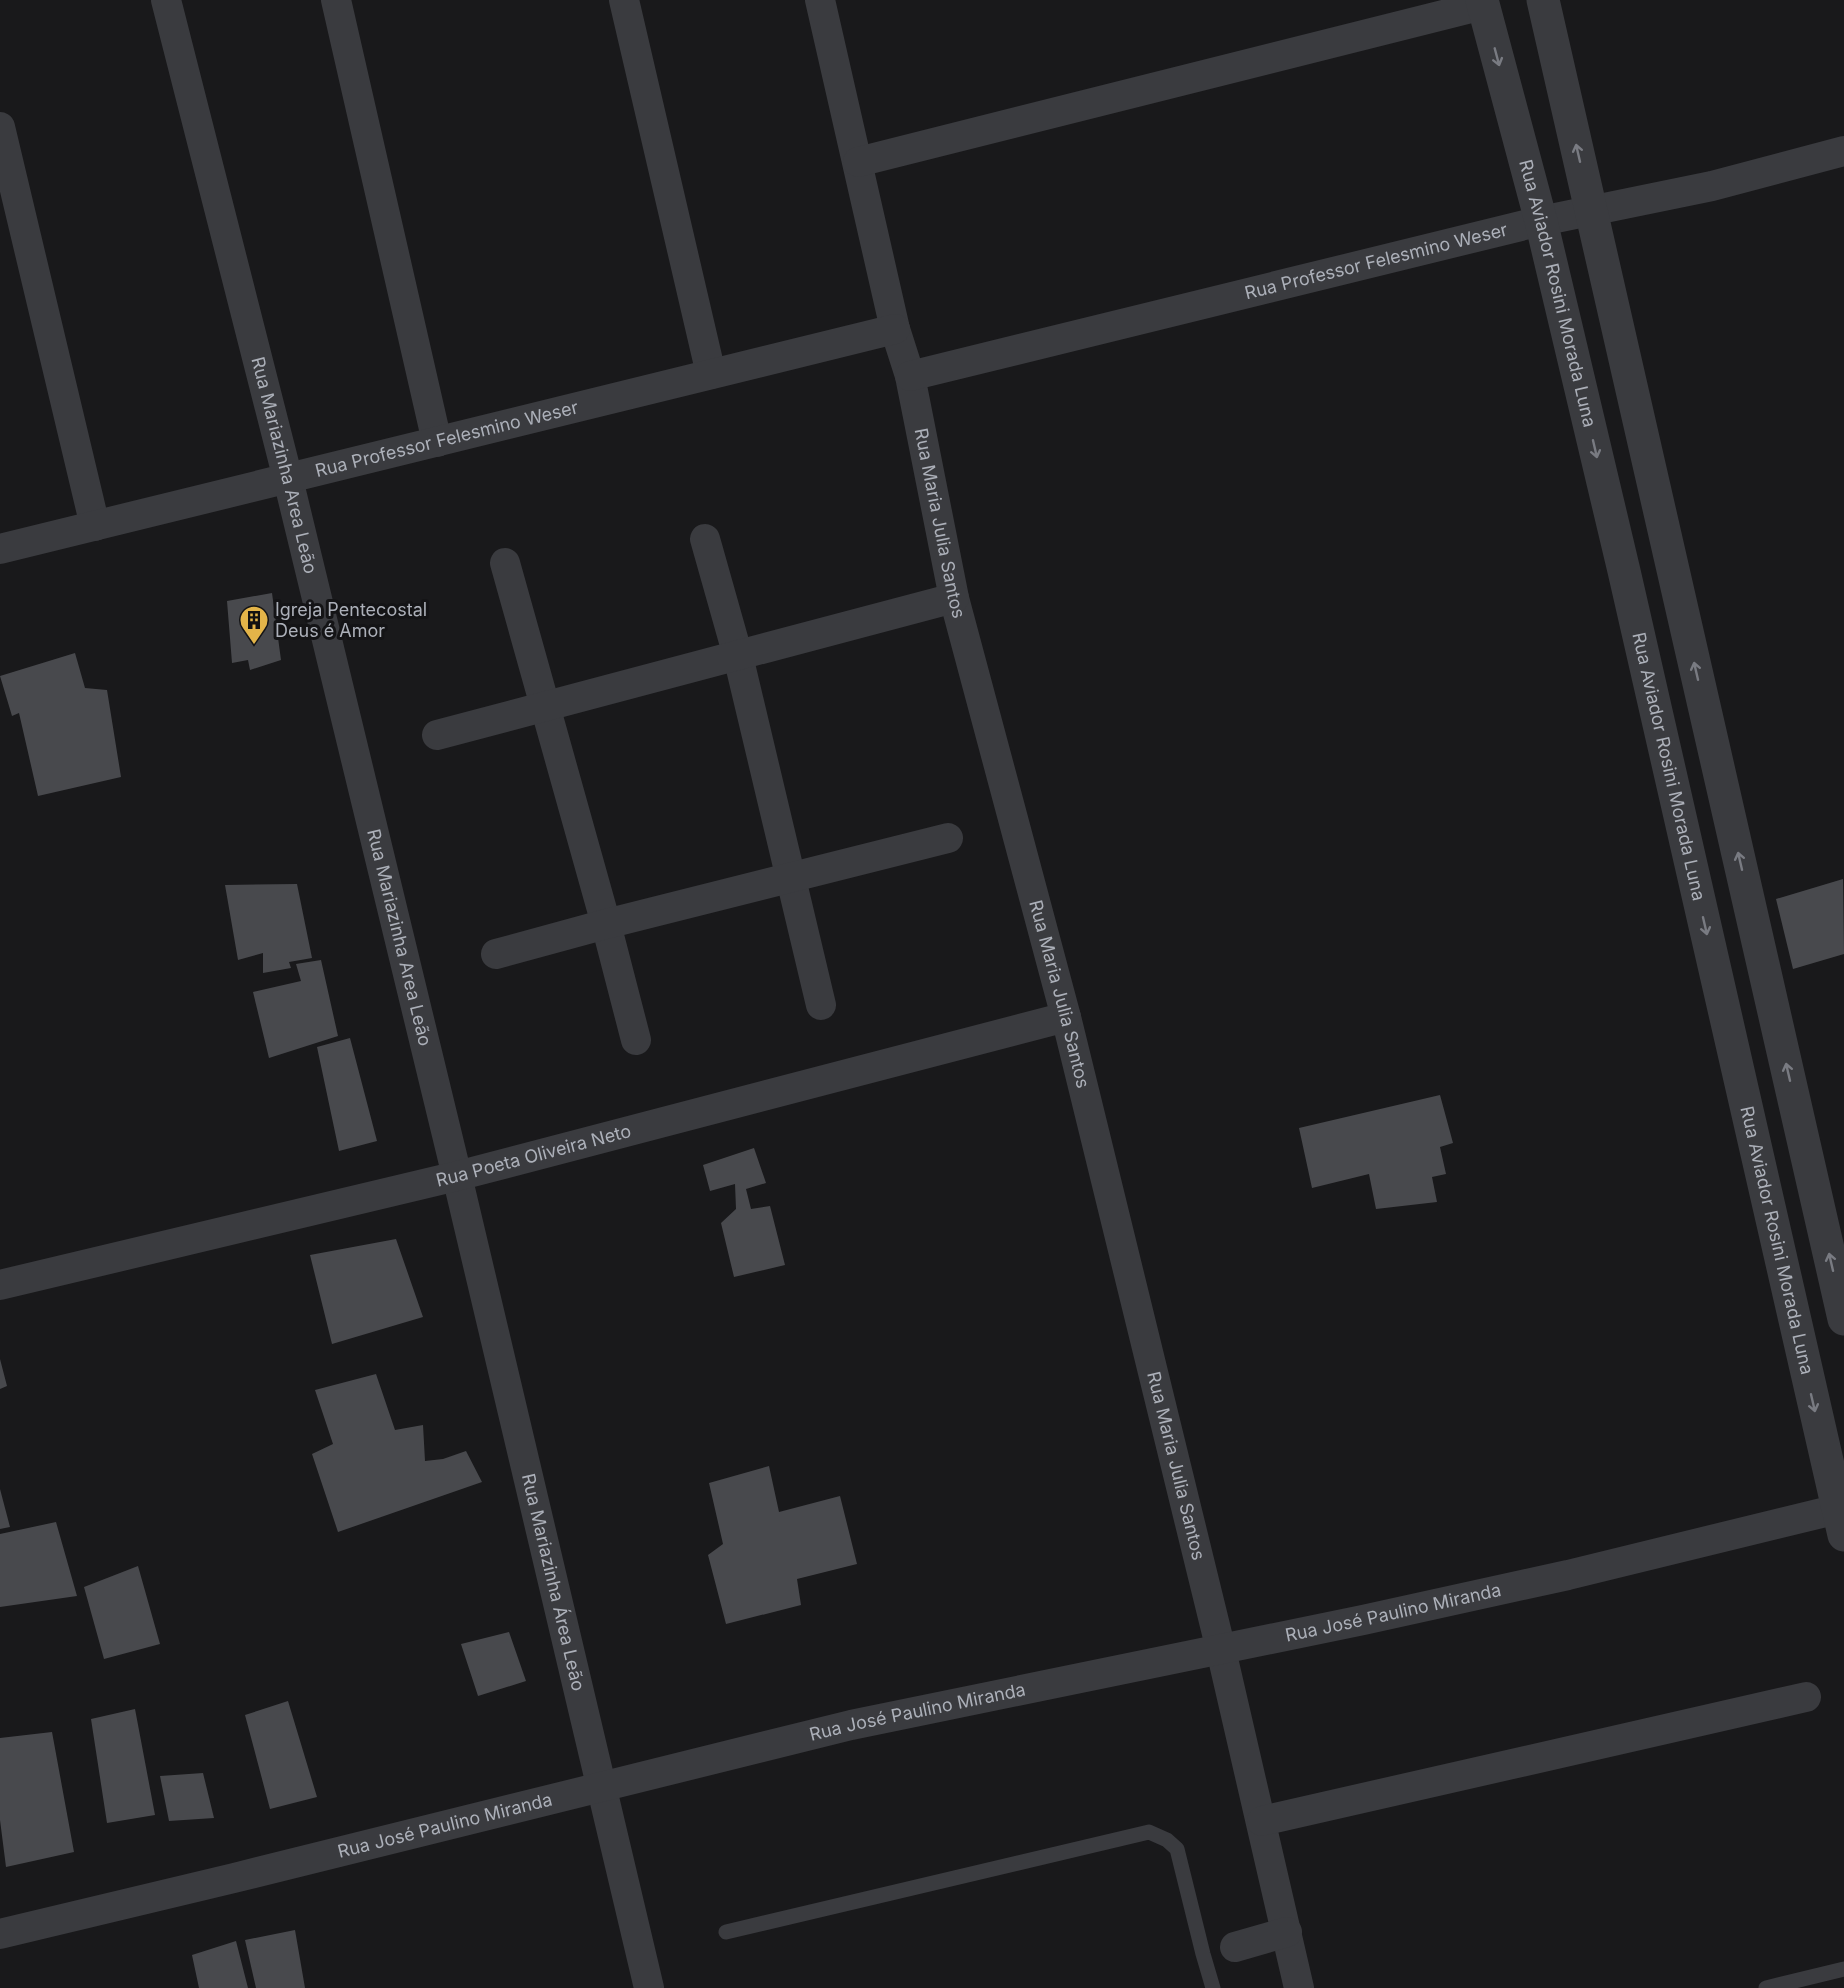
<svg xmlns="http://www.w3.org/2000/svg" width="1844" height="1988" font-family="Inter,sans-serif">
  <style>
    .building { fill: #48494d }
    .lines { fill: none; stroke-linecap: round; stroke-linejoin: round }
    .service { stroke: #3a3b3f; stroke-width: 15 }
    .minor { stroke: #3a3b3f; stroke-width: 30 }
    .tertiary { stroke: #3a3b3f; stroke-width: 33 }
    .oneway { stroke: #797b82 }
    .labels { text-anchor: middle; stroke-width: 6; stroke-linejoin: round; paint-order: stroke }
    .street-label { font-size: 18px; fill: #acb0b9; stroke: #141416 }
    .poi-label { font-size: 18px; fill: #acb0b9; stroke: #141416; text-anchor: start }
  </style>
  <rect width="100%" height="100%" fill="#19191b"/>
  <!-- building -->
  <path class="building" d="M272 593 281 660 250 670 248 660 232 663 227 601Z
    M75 653 85 688 107 690 121 777 38 796 19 713 12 716 0 676Z
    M1843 879 1844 954 1793 969 1776 899Z
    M297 884 312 958 289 962 291 968 263 973V953L238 960 225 885Z
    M321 960 338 1036 269 1058 253 992 301 981 296 964Z
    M350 1038 377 1141 339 1151 317 1047Z
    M1440 1095 1453 1143 1440 1147 1446 1174 1432 1177 1437 1202 1376 1209 1369 1174 1312 1188 1299 1128Z
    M754 1148 766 1183 746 1189 751 1209 770 1206 785 1265 734 1277 721 1223 736 1209 735 1184 710 1191 703 1165Z
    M396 1239 423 1317 332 1344 310 1255Z
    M0 1359 7 1386 0 1389Z
    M376 1374 395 1430 423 1425 425 1461 443 1459 466 1451 482 1482 338 1532 312 1454 333 1444 315 1390Z
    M769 1466 779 1512 840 1496 857 1564 797 1579 801 1605 726 1624 708 1555 723 1544 709 1483Z
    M0 1489 10 1527 0 1529Z
    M56 1522 77 1596 0 1607V1534Z
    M138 1566 160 1644 104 1659 84 1587Z
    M509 1632 526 1681 478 1696 461 1644Z
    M288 1701 317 1797 270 1809 245 1715Z
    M135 1709 155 1815 107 1823 91 1719Z
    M52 1732 74 1852 6 1867 0 1820V1738Z
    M203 1773 214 1818 169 1821 160 1776Z
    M295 1930 305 1988H256L245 1940Z
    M236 1941 248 1988H199L192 1955Z"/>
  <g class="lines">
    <!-- service -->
    <path class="service" d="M726 1932 1149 1832 1167 1840 1177 1849 1203 1954 1213 1988
      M1766 1988 1844 1969"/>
    <!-- minor -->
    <g class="minor">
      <path id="s1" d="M166 0 288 479 457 1176 649 1988"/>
      <path d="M336 0 437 442"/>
      <path d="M624 0 711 374"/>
      <path id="s2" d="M820 0 895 329 910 376 954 598 1066 1017 1221 1650 1299 1988"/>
      <path d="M0 127 95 526"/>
      <path d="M858 162 1483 5"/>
      <path id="s3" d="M910 376 1541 221 1712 186 1844 151"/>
      <path d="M705 539 738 656 821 1005"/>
      <path id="s4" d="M0 549 895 329"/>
      <path d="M505 563 606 924 636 1040"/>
      <path d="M437 735 954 598"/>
      <path d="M496 954 606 924 948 838"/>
      <path id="s5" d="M0 1285 457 1176 1066 1017"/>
      <path d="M1262 1821 1806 1697"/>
      <path id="s6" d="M0 1934 234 1878 851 1725 1363 1620 1568 1575 1838 1509"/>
      <path d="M1235 1947 1287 1932"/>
    </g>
    <!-- tertiary -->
    <g class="tertiary">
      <path id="s7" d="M1482 0 1541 221 1624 571 1844 1535"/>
      <path d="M1543 0 1844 1319"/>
    </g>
  </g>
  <!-- one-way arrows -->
  <defs><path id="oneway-shaft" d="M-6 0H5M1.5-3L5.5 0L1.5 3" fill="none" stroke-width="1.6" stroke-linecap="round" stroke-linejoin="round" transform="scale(1.5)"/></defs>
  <g class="oneway">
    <use href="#oneway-shaft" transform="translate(1497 57) rotate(75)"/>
    <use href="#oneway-shaft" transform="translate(1578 153) rotate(-103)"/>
    <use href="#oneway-shaft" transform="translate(1595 449) rotate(77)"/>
    <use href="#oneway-shaft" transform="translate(1696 671) rotate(-103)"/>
    <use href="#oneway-shaft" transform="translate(1740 861) rotate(-103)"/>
    <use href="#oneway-shaft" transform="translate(1705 926) rotate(77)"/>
    <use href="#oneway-shaft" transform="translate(1788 1072) rotate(-103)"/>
    <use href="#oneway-shaft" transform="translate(1831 1262) rotate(-103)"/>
    <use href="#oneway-shaft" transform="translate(1813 1403) rotate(77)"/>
  </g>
  <!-- icons -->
  <defs>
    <g id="building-pin" transform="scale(1.5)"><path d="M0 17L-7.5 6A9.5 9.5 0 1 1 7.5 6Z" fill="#e3b449" stroke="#141416"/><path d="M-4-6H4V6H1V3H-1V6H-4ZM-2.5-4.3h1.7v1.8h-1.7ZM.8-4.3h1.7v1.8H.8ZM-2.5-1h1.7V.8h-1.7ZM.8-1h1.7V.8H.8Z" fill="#111"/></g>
  </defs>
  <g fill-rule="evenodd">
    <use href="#building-pin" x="254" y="620"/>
  </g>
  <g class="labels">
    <!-- street labels -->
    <g class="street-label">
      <text dy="6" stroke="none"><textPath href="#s3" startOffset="480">Rua Professor Felesmino Weser</textPath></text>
      <text dy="6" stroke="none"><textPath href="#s7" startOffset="303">Rua Aviador Rosini Morada Luna</textPath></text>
      <text dy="6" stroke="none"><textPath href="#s4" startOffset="460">Rua Professor Felesmino Weser</textPath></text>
      <text dy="6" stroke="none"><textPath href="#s1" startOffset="480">Rua Mariazinha Area Leão</textPath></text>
      <text dy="6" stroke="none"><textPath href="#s2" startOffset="537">Rua Maria Julia Santos</textPath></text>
      <text dy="6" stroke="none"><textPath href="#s7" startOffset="789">Rua Aviador Rosini Morada Luna</textPath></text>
      <text dy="6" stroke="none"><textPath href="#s1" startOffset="966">Rua Mariazinha Area Leão</textPath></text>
      <text dy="6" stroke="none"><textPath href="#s2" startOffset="1023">Rua Maria Julia Santos</textPath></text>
      <text dy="6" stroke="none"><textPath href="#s5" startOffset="549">Rua Poeta Oliveira Neto</textPath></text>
      <text dy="6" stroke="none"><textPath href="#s7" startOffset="1275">Rua Aviador Rosini Morada Luna</textPath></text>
      <text dy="6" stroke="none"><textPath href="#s2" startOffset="1509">Rua Maria Julia Santos</textPath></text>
      <text dy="6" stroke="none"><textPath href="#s1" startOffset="1629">Rua Mariazinha Área Leão</textPath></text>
      <text dy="6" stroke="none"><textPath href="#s6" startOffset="1430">Rua José Paulino Miranda</textPath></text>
      <text dy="6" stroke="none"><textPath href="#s6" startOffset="944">Rua José Paulino Miranda</textPath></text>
      <text dy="6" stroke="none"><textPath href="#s6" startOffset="458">Rua José Paulino Miranda</textPath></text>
    </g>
    <!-- poi labels -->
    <g class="poi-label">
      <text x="275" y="616">Igreja Pentecostal<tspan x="275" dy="21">Deus é Amor</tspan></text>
    </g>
  </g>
</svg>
